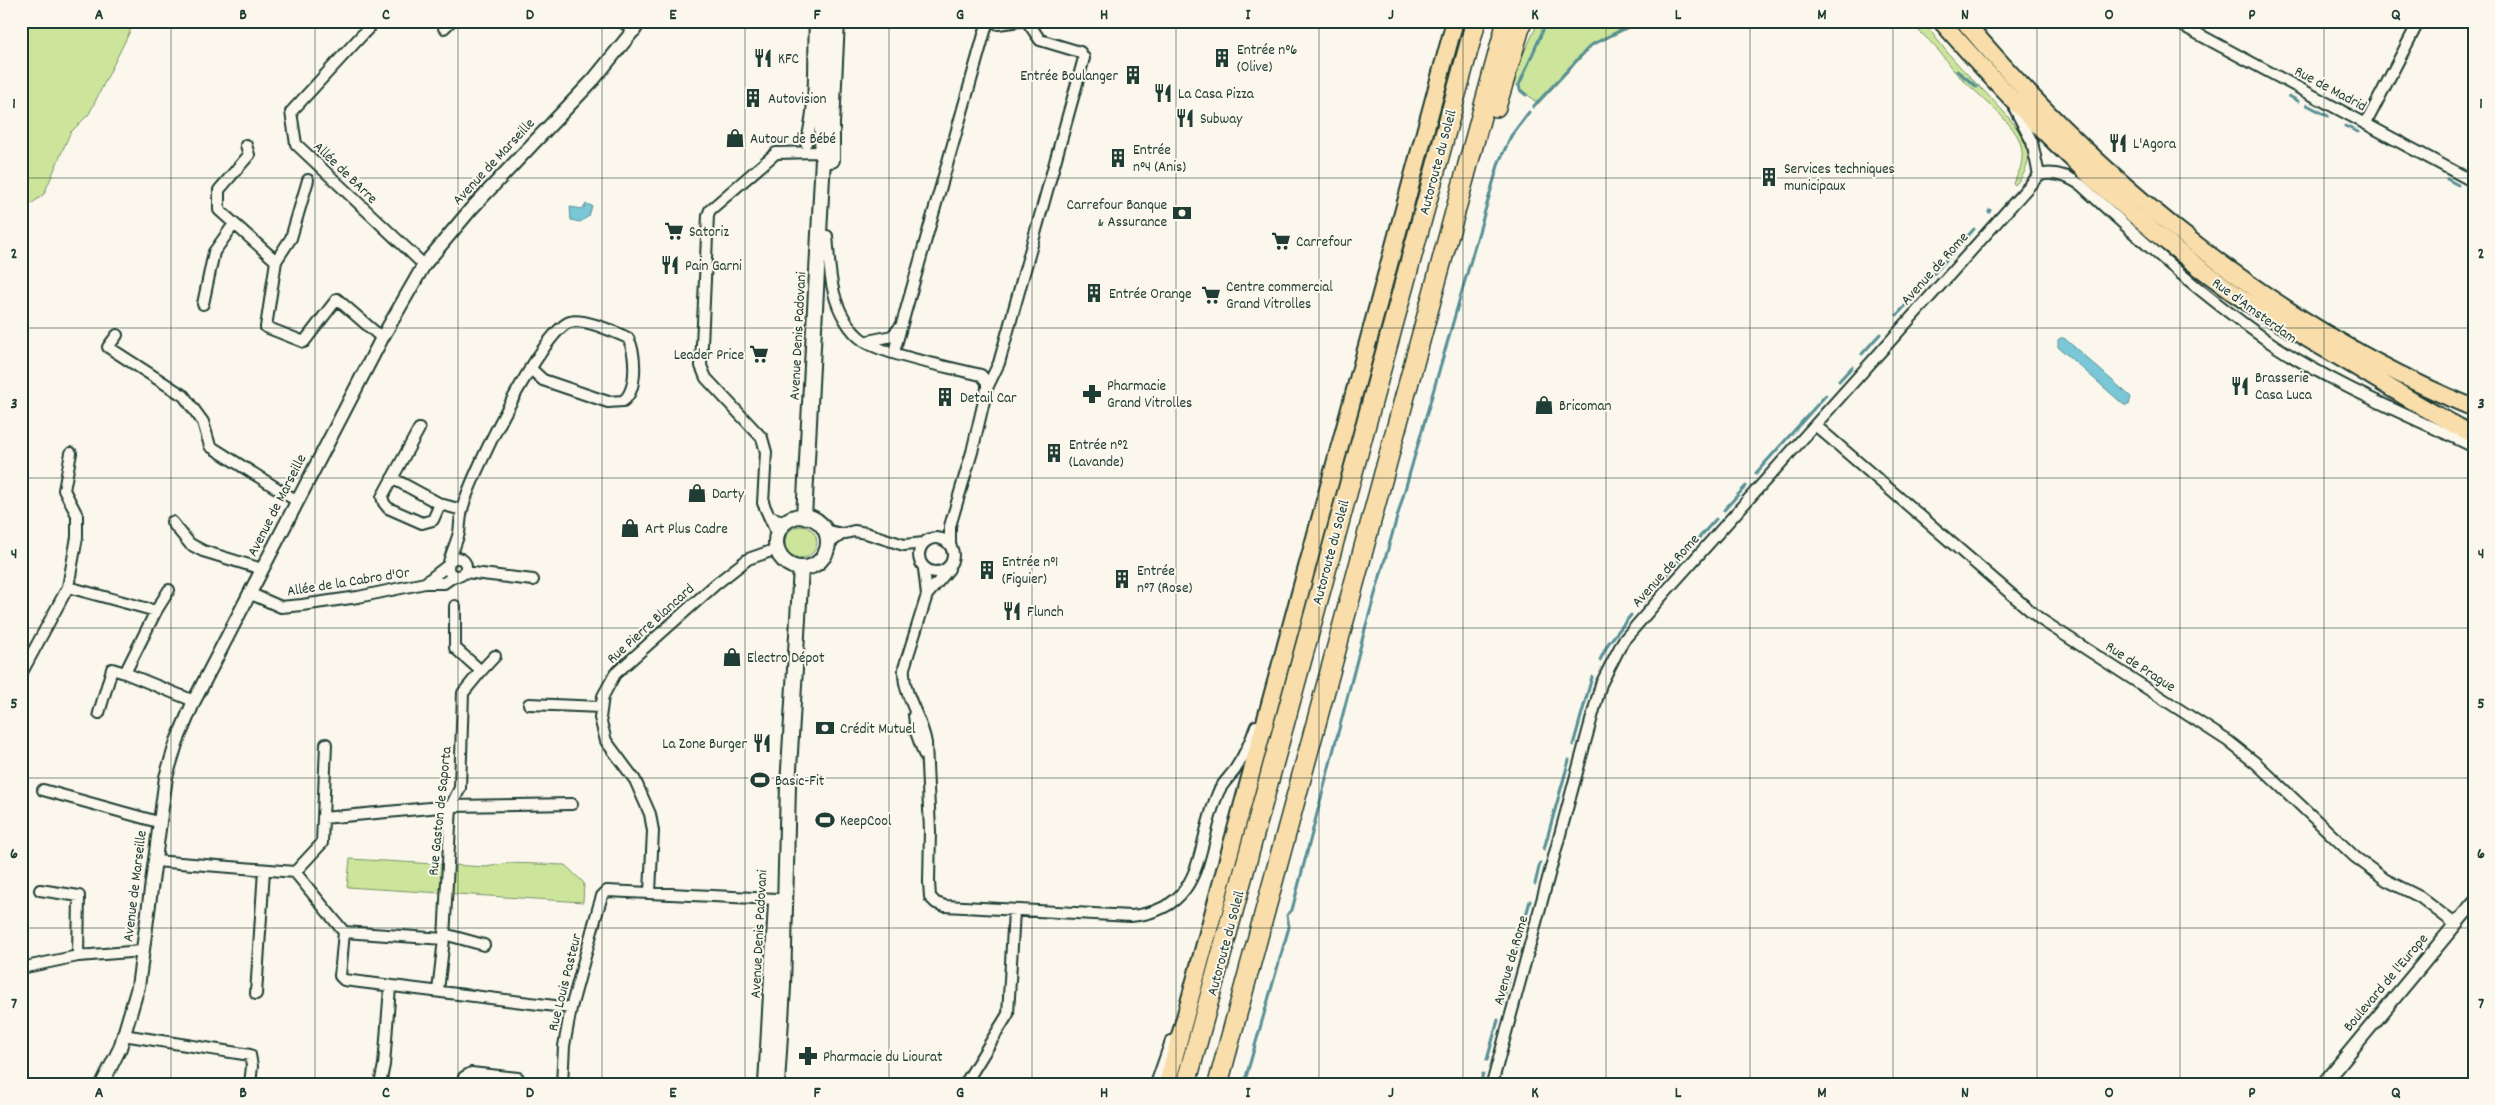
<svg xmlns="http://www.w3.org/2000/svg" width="2495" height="1105" font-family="Dekko,sans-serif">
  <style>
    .green { fill: #cde59b; stroke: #769168 }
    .water { fill: #7ac8d7; stroke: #569096 }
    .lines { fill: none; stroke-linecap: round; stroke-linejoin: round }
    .stream { stroke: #569096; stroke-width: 3 }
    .minor-casing { stroke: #1f3d34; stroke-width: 14 }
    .tertiary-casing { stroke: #1f3d34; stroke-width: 16 }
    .secondary-casing { stroke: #1f3d34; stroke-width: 18 }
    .primary-casing { stroke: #1f3d34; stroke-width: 20 }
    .trunk-casing { stroke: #1f3d34; stroke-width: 20 }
    .motorway-casing { stroke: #1f3d34; stroke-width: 22 }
    .minor { stroke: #fbf7ec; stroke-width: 10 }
    .tertiary { stroke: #fbf7ec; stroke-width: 12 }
    .secondary { stroke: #fbf7ec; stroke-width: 14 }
    .primary { stroke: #f9deab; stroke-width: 16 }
    .trunk { stroke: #f9deab; stroke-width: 16 }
    .motorway { stroke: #f9deab; stroke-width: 19 }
    .grid { fill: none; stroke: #1f3d34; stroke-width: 1; stroke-opacity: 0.55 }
    .labels { text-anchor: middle; stroke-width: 4; stroke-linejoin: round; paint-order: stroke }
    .poi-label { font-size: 15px; fill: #1f3d34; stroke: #fbf7ec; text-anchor: start }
    .street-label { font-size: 15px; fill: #1f3d34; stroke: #fbf7ec }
    .neatline { fill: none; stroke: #1f3d34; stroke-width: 2 }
    .grid-label { font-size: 16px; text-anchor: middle; font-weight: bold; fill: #1f3d34 }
  </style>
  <rect width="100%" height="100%" fill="#fbf7ec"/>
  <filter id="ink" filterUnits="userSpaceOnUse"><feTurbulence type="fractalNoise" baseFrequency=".02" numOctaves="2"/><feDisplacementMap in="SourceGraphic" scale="10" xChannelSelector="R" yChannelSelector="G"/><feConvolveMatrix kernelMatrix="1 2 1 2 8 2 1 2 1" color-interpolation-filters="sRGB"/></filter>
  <g filter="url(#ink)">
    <!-- green -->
    <path class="green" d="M21 21H135L89 114 70 133 44 194 26 208 24 240 21 243Z
      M1539 21H1643L1592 46 1538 104 1511 80Z
      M1908 21H1923C1933 34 1943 48 1954 60 1973 82 2020 122 2027 147 2031 161 2025 175 2015 185L2013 183C2021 171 2025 157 2020 142 2013 121 1971 89 1955 72 1948 65 1943 55 1936 48 1928 38 1917 30 1908 21Z
      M785 542a16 16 0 1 1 32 0a16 16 0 1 1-32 0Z
      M350 859 486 867 509 863 565 865 584 883 583 902 347 887Z"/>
    <!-- water -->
    <path class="water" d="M586 204 592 206 589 216 580 222 571 220 570 207 583 209Z
      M2060 338H2064L2131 397 2129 405H2124L2058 347V340Z"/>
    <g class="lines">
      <!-- stream -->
      <path class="stream" d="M1957 71 1977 87
        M1526 95 1520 90 1519 85 1547 21
        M2289 96 2298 101
        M2307 105 2328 116
        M1533 107 1591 45 1639 21
        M2345 126 2358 132
        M2447 179 2458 185
        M2472 193 2474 194
        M1989 212 1990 210
        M1927 281 1974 229
        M1897 315 1923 286
        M1862 354 1880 334
        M1839 381 1852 367
        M1756 473 1826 395
        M1724 510 1746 486
        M1697 540 1716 519
        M1664 577 1682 557
        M1643 601 1656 586
        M1600 660 1608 644 1631 615
        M1573 745 1592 677
        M1544 849 1569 760
        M1535 884 1540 863
        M1514 958 1530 901
        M1502 1004 1510 975
        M1487 1060 1498 1020
        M1244 1084 1289 927 1287 915 1292 910 1365 629 1499 162 1511 136 1529 112
        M1480 1084 1483 1074"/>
      <!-- minor casing -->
      <g class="minor-casing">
        <path id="minor" d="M375 21 291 112 296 144 424 265
          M621 21 635 31
          M2174 21 2474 182
          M998 24 1020 21
          M444 28 451 21
          M2015 109 2032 142 2039 175
          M2366 123 2419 21
          M806 143C817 108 813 58 815 21
          M246 145 249 155 219 190V210L276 261 266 327 304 342 337 299 382 338
          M827 236C829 255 829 275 834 293 838 310 849 331 864 341 885 355 953 368 981 375L987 382V388
          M276 261 291 238 308 180
          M203 304 214 252 234 224
          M117 335 108 347 184 396 203 422 210 446 297 501
          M868 341 892 336 901 326
          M894 352 987 24
          M1815 425 2040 619 2228 741 2257 764 2355 857 2386 880 2420 897 2455 924
          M392 478 440 504 433 520 422 523 388 508 384 503 382 497 419 429
          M440 504 462 510
          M771 517 785 522
          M172 522 190 544 203 551 262 569
          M825 530 842 534 854 531 866 533 904 545 924 543
          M777 534 763 503 766 452 762 438 706 378 701 366 708 215 710 210 776 153 817 152 823 158
          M919 555a17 17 0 1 1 34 0a17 17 0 1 1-34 0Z
          M950 544V526L972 452 987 388 999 363 1084 58 1080 52 1040 40 1027 21
          M827 545 842 534
          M448 567a9 9 0 1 1 18 0a9 9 0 1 1-18 0Z
          M449 562C452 552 456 543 459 533 460 526 460 518 462 510 469 479 542 330 570 322 583 318 615 332 628 338 636 353 638 390 623 401L608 402 543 380 530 368
          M924 569 927 595 904 668C902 695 922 717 926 743L930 831 929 882 930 897 936 903 945 906 1131 916C1207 909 1195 846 1218 793 1222 783 1231 776 1236 768 1245 754 1251 741 1256 726
          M465 572 533 580
          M425 583 447 566
          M68 587 156 611 125 673 194 701
          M249 593 281 607 302 605 358 597 425 583H444L454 576
          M927 595 949 569
          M156 611 169 590
          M481 671 495 656
          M21 674 68 587 77 537V515L64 490 71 453
          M529 704 601 707
          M99 713 112 669 125 673
          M914 715 916 732 924 754
          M326 744 322 843 295 872 344 932 444 939
          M43 790 158 822
          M323 818 451 806 572 804
          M155 861 295 872
          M40 890 79 896 78 956
          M650 892 653 831 650 814 635 780 606 741 600 718 603 696 615 674 716 584 748 559 777 549
          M344 932 340 976 344 980 571 1008
          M444 934 484 945
          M21 968 78 956 143 951
          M438 991 444 939 451 806 460 788 463 693 481 671 455 648V606
          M256 994 264 870
          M123 1035 250 1055 252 1066 250 1084
          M380 1084 384 1065 390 987
          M464 1084V1077L471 1073 518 1078 520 1084
          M562 1084 564 1046 571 1008 598 909 602 896 607 891 777 899
          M965 1084 1008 1014 1014 911
          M1156 1084 1171 1041
          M1492 1084 1601 684 1623 641 1668 589 2039 175C2054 171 2068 176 2081 185 2143 242 2207 300 2277 347 2339 387 2408 415 2474 447"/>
      </g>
      <!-- tertiary casing -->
      <g class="tertiary-casing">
        <path id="tertiary" d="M102 1084 120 1048 138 987 166 777 177 741 194 701 382 338 424 265 471 209 594 79 641 21
          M2323 1084 2474 902"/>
      </g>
      <!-- secondary casing -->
      <g class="secondary-casing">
        <path id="secondary" d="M832 160V124L837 21
          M776 542a26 26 0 1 1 52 0a26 26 0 1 1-52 0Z
          M804 517 823 158 821 115 825 21
          M766 1084 776 903
          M777 1084 783 987 788 786 801 568"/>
      </g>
      <!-- primary casing -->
      <g class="primary-casing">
        <path id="primary" d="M1167 1084 1455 21"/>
      </g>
      <!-- trunk casing -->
      <g class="trunk-casing">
        <path id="trunk" d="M1941 21C2026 119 2121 212 2227 288 2268 318 2313 341 2356 367 2395 391 2433 414 2474 435
          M1964 21C2100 182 2278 328 2474 408"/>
      </g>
      <!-- motorway casing -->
      <g class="motorway-casing">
        <path id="motorway" d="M1496 107 1522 21
          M1186 1084 1476 21
          M1218 1084 1507 21"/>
      </g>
      <!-- minor -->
      <use href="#minor" class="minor"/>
      <!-- tertiary -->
      <use href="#tertiary" class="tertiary"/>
      <!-- secondary -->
      <use href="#secondary" class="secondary"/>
      <!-- primary -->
      <use href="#primary" class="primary"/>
      <!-- trunk -->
      <use href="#trunk" class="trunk"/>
      <!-- motorway -->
      <use href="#motorway" class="motorway"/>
    </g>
  </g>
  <!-- grid -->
  <path class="grid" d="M171 21V1084M315 21V1084M458 21V1084M602 21V1084M745 21V1084M889 21V1084M1032 21V1084M1176 21V1084M1319 21V1084M1463 21V1084M1606 21V1084M1750 21V1084M1893 21V1084M2037 21V1084M2180 21V1084M2324 21V1084M21 178H2474M21 328H2474M21 478H2474M21 628H2474M21 778H2474M21 928H2474"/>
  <!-- icons -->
  <defs>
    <g id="restaurant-bare" transform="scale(1.5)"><path d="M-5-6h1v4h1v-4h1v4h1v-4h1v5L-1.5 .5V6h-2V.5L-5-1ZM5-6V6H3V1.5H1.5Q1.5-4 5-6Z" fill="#1f3d34" stroke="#fbf7ec" stroke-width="2.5" paint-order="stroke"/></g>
    <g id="building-bare" transform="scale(1.5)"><path d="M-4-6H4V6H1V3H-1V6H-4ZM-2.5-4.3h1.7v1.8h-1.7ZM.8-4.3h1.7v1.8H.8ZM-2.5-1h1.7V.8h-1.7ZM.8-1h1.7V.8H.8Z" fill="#1f3d34" stroke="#fbf7ec" stroke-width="2.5" paint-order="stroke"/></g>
    <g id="shop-bare" transform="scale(1.5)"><path d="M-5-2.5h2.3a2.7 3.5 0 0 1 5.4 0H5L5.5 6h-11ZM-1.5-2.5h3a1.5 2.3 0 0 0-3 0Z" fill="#1f3d34" stroke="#fbf7ec" stroke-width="2.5" paint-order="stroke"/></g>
    <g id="bank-bare" transform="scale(1.5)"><path d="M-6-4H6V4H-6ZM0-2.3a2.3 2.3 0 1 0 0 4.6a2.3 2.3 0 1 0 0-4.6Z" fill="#1f3d34" stroke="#fbf7ec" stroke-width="2.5" paint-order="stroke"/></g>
    <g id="supermarket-bare" transform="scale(1.5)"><path d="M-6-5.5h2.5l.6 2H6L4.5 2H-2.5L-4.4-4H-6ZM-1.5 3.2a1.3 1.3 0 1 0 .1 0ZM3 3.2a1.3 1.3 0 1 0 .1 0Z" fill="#1f3d34" stroke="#fbf7ec" stroke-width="2.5" paint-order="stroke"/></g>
    <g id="pharmacy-bare" transform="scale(1.5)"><path d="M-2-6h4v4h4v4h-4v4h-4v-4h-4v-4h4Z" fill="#1f3d34" stroke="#fbf7ec" stroke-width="2.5" paint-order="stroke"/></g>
    <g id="stadium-bare" transform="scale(1.5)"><path d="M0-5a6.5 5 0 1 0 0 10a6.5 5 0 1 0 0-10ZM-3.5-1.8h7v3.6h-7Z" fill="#1f3d34" stroke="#fbf7ec" stroke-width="2.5" paint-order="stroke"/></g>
  </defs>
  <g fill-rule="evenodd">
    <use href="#restaurant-bare" x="763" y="58"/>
    <use href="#building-bare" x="1222" y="58"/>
    <use href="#building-bare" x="1133" y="75"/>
    <use href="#restaurant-bare" x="1163" y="93"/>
    <use href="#building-bare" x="753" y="98"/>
    <use href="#restaurant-bare" x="1185" y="118"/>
    <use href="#shop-bare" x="735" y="138"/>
    <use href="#restaurant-bare" x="2118" y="143"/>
    <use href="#building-bare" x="1118" y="158"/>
    <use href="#building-bare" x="1769" y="177"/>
    <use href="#bank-bare" x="1182" y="213"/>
    <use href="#supermarket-bare" x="674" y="231"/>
    <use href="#supermarket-bare" x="1281" y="241"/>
    <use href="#restaurant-bare" x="670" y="265"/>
    <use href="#building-bare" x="1094" y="293"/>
    <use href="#supermarket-bare" x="1211" y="295"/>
    <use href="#supermarket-bare" x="759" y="354"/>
    <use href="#restaurant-bare" x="2240" y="386"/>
    <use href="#pharmacy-bare" x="1092" y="394"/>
    <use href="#building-bare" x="945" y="397"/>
    <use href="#shop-bare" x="1544" y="405"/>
    <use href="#building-bare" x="1054" y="453"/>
    <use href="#shop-bare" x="697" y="493"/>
    <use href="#shop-bare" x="630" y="528"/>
    <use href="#building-bare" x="987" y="570"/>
    <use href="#building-bare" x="1122" y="579"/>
    <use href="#restaurant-bare" x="1012" y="611"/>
    <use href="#shop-bare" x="732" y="657"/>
    <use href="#bank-bare" x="825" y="728"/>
    <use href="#restaurant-bare" x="762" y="743"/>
    <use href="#stadium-bare" x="760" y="780"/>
    <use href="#stadium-bare" x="825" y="820"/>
    <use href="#pharmacy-bare" x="808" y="1056"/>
  </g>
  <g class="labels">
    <!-- poi labels -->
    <g class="poi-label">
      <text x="1237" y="54">Entrée n°6<tspan x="1237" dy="17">(Olive)</tspan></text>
      <text x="778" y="63">KFC</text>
      <text x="1118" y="80" text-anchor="end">Entrée Boulanger</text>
      <text x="1178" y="98">La Casa Pizza</text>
      <text x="768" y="103">Autovision</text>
      <text x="1200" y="123">Subway</text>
      <text x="750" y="143">Autour de Bébé</text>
      <text x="2133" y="148">L'Agora</text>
      <text x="1133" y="154">Entrée<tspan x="1133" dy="17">n°4 (Anis)</tspan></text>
      <text x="1784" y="173">Services techniques<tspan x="1784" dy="17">municipaux</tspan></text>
      <text x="1167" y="209" text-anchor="end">Carrefour Banque<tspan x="1167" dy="17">&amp; Assurance</tspan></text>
      <text x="689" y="236">Satoriz</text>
      <text x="1296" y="246">Carrefour</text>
      <text x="685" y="270">Pain Garni</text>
      <text x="1226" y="291">Centre commercial<tspan x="1226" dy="17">Grand Vitrolles</tspan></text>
      <text x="1109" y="298">Entrée Orange</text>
      <text x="744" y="359" text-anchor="end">Leader Price</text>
      <text x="2255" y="382">Brasserie<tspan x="2255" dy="17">Casa Luca</tspan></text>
      <text x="1107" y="390">Pharmacie<tspan x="1107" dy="17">Grand Vitrolles</tspan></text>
      <text x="960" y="402">Detail Car</text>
      <text x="1559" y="410">Bricoman</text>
      <text x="1069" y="449">Entrée n°2<tspan x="1069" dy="17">(Lavande)</tspan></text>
      <text x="712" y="498">Darty</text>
      <text x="645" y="533">Art Plus Cadre</text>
      <text x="1002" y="566">Entrée n°1<tspan x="1002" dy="17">(Figuier)</tspan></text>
      <text x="1137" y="575">Entrée<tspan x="1137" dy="17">n°7 (Rose)</tspan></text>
      <text x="1027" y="616">Flunch</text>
      <text x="747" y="662">Electro Dépot</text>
      <text x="840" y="733">Crédit Mutuel</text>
      <text x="747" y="748" text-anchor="end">La Zone Burger</text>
      <text x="775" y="785">Basic-Fit</text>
      <text x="840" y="825">KeepCool</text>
      <text x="823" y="1061">Pharmacie du Liourat</text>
    </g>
    <!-- street labels -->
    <g class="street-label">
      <text transform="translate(2331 88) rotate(28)" y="5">Rue de Madrid</text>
      <text transform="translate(493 161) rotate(-47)" y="5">Avenue de Marseille</text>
      <text transform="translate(1437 162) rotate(-75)" y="5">Autoroute du Soleil</text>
      <text transform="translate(346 172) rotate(44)" y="5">Allée de BArre</text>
      <text transform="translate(1934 268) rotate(-48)" y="5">Avenue de Rome</text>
      <text transform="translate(2255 310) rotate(36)" y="5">Rue d'Amsterdam</text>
      <text transform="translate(797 336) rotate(-87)" y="5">Avenue Denis Padovani</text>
      <text transform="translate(276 505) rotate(-63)" y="5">Avenue de Marseille</text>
      <text transform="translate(1330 552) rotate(-75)" y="5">Autoroute du Soleil</text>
      <text transform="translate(1665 570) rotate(-48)" y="5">Avenue de Rome</text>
      <text transform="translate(348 581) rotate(-9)" y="5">Allée de la Cabro d'Or</text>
      <text transform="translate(650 623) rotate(-42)" y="5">Rue Pierre Blancard</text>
      <text transform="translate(2141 666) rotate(33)" y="5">Rue de Prague</text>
      <text transform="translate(439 811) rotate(-84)" y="5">Rue Gaston de Saporta</text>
      <text transform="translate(134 886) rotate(-83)" y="5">Avenue de Marseille</text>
      <text transform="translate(758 934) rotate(-87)" y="5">Avenue Denis Padovani</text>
      <text transform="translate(1225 943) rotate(-75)" y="5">Autoroute du Soleil</text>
      <text transform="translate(1510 960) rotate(-74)" y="5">Avenue de Rome</text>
      <text transform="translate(564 982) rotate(-76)" y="5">Rue Louis Pasteur</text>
      <text transform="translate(2385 982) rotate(-50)" y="5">Boulevard de l'Europe</text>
    </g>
  </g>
  <!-- margin -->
  <rect width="2495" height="1105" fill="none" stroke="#fbf7ec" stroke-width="55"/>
  <rect x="28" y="28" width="2440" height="1050" class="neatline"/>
  <g class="grid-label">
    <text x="99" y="19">A</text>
    <text x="243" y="19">B</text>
    <text x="386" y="19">C</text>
    <text x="530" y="19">D</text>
    <text x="673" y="19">E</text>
    <text x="817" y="19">F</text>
    <text x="960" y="19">G</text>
    <text x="1104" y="19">H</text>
    <text x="1248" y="19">I</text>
    <text x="1391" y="19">J</text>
    <text x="1535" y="19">K</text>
    <text x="1678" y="19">L</text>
    <text x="1822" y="19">M</text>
    <text x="1965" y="19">N</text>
    <text x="2109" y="19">O</text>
    <text x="2252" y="19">P</text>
    <text x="2396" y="19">Q</text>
    <text x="14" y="108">1</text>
    <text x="2481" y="108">1</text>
    <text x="14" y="258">2</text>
    <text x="2481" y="258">2</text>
    <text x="14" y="408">3</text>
    <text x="2481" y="408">3</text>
    <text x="14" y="558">4</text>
    <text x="2481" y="558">4</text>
    <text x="14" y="708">5</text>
    <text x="2481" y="708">5</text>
    <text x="14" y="858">6</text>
    <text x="2481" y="858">6</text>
    <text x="14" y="1008">7</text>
    <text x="2481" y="1008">7</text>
    <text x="99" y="1097">A</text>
    <text x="243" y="1097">B</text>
    <text x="386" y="1097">C</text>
    <text x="530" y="1097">D</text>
    <text x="673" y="1097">E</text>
    <text x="817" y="1097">F</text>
    <text x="960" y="1097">G</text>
    <text x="1104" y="1097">H</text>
    <text x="1248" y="1097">I</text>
    <text x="1391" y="1097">J</text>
    <text x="1535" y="1097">K</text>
    <text x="1678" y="1097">L</text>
    <text x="1822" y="1097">M</text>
    <text x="1965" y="1097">N</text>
    <text x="2109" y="1097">O</text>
    <text x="2252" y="1097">P</text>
    <text x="2396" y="1097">Q</text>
  </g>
</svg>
